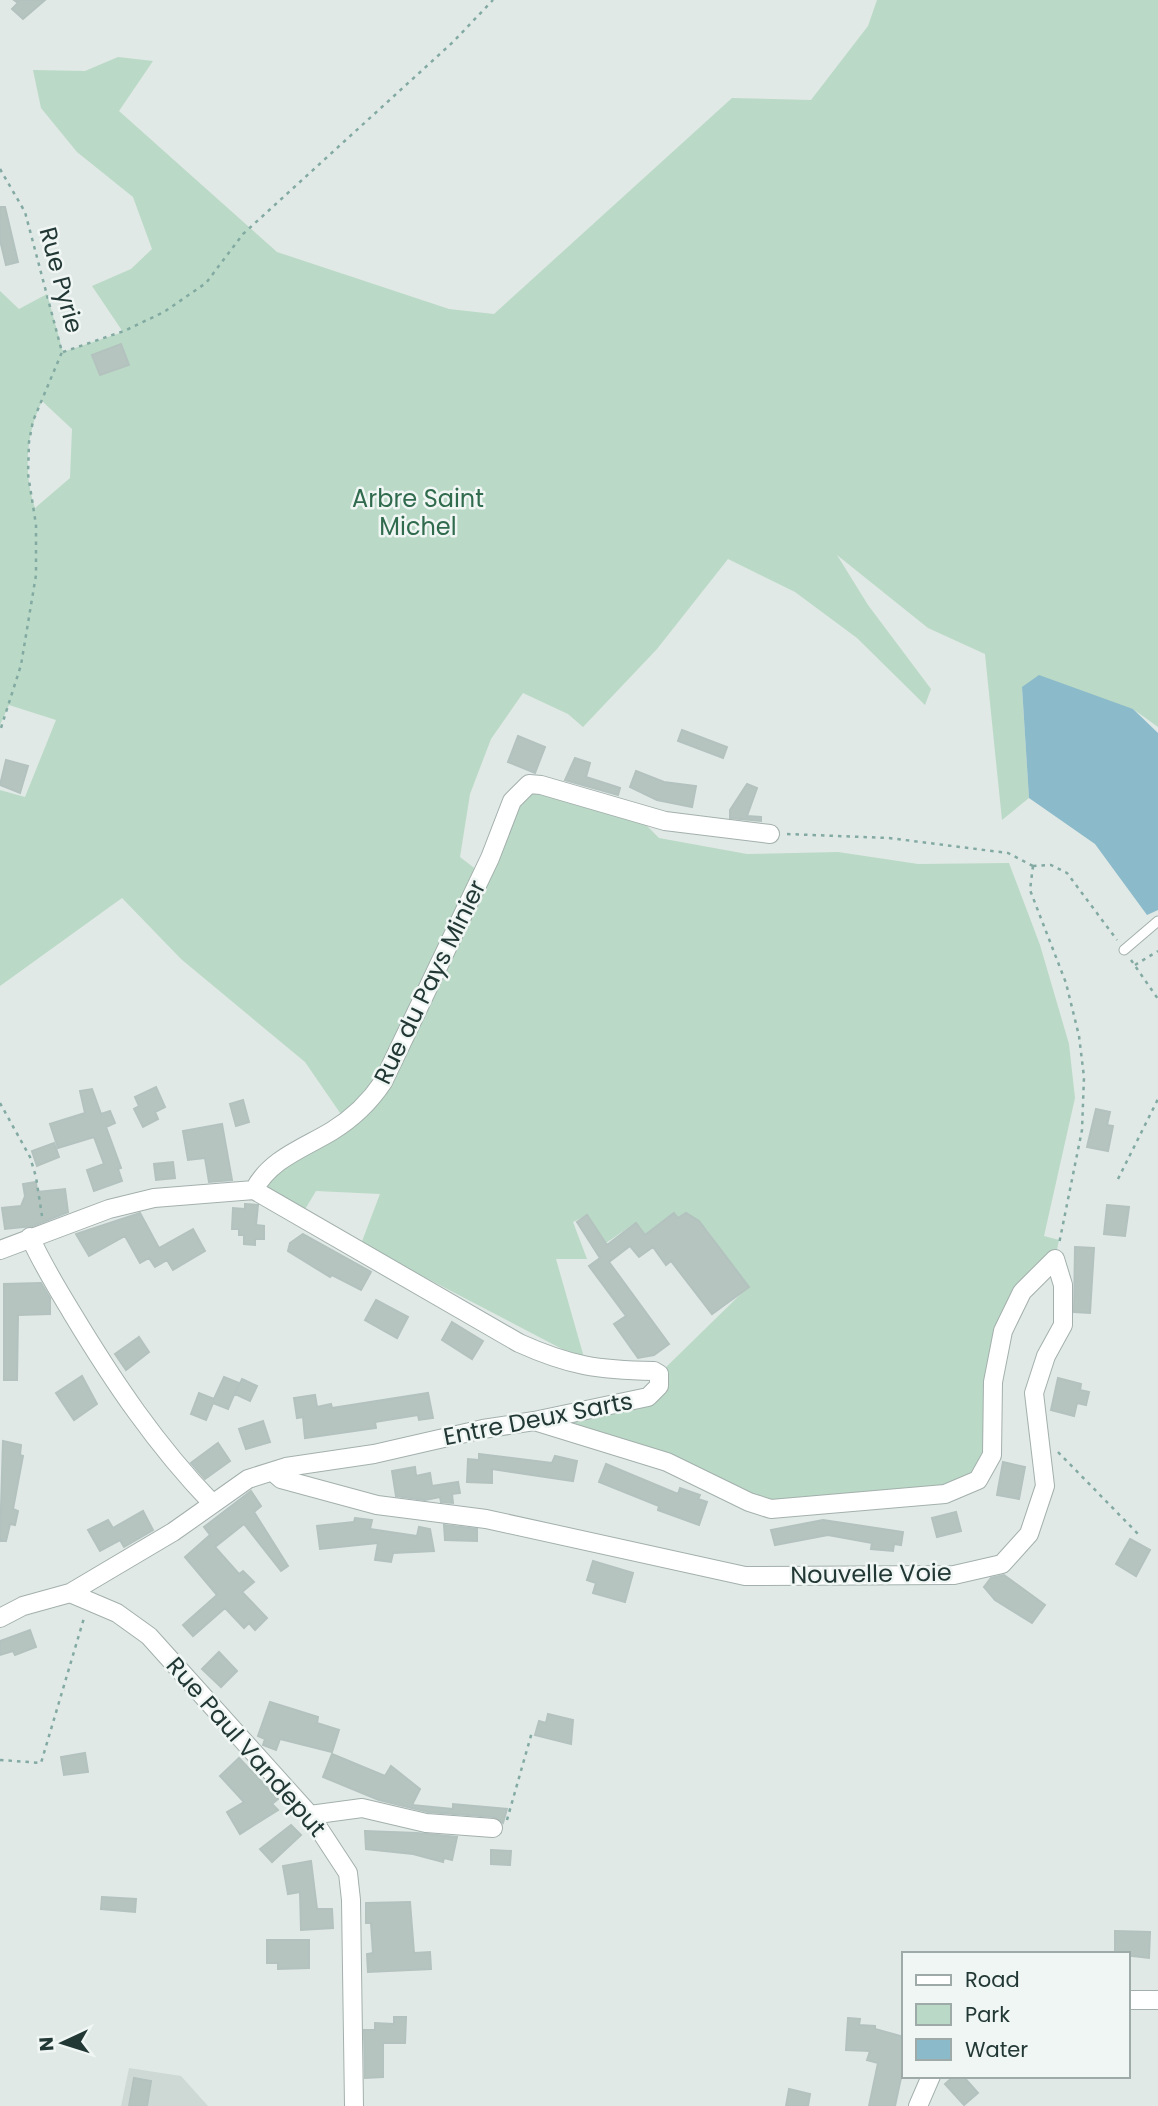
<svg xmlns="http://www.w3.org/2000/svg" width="1158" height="2106" font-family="Poppins,sans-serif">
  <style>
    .built { fill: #ced9d5 }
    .green { fill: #bad9c6; fill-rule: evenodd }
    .water { fill: #8bbaca }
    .building { fill: #b5c4bf; stroke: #b3c2be; stroke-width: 2 }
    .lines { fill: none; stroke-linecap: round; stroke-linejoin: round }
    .lane-casing { stroke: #a3b0ad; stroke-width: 11 }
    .street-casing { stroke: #a3b0ad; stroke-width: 20 }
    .path { stroke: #82aaa2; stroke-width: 2.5; stroke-dasharray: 3.5 5; stroke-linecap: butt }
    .lane { stroke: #fff; stroke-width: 9 }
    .street { stroke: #fff; stroke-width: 18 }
    .labels { text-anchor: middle; stroke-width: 5; stroke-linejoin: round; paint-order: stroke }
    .street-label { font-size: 24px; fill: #223835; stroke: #f0f6f4 }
    .park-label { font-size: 24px; fill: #306b4d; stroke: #f0f6f4 }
  </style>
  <rect width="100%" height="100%" fill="#e0e9e6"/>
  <!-- built -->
  <path class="built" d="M129 2068 181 2076 208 2106H121Z"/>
  <!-- green -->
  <path class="green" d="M877 0H1158V727L1133 709 1022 688 1029 798 1002 820 985 654 928 628 837 555 868 605 931 689 925 705 857 638 795 592 728 559 657 649 583 727 568 714 523 693 491 739 470 794 460 857 482 874 529 784 634 813 659 838 747 854 838 852 918 864 1009 863 1040 945 1069 1044 1075 1098 1044 1236 1059 1240 1055 1259 1003 1331 994 1417 978 1480 945 1494 788 1505 727 1491 534 1421 648 1397 659 1374 748 1287 707 1230 686 1213 678 1218 674 1213 645 1235 635 1223 606 1243 587 1215 573 1222 587 1259H556L585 1361 361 1244 380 1194 316 1191 304 1211 266 1192 265 1180 347 1123 305 1062 181 959 122 898 0 986V790L25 797 56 720 9 705 0 725V291L19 309 47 294 63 352 123 332 92 286 131 269 152 249 133 197 77 152 41 108 33 70 85 71 118 57 153 61 119 111 277 252 449 309 494 314 732 98 811 100 868 26ZM42 401 72 429 70 478 35 508C23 473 26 434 42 401Z"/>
  <!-- water -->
  <path class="water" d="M1039 675 1133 709 1158 733V910L1147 915 1095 844 1029 798 1022 687Z"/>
  <!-- building -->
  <path class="building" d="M14 0H45L23 19 12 9 18 3Z
    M0 207H5L18 262 6 265 0 240Z
    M121 344 129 365 100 375 92 355Z
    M682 730 727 747 723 758 678 741Z
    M518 736 545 747 535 773 508 762Z
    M575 758 590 763 586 777 620 788 618 795 565 780Z
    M6 760 28 766 20 793 0 785Z
    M636 771 664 782 696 786 692 807 657 800 630 787Z
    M747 784 757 788 747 816 761 817V821L730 818V810Z
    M156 1087 165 1107 155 1112 158 1119 143 1127 134 1109 139 1106 135 1097Z
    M92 1089 101 1114 110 1111 115 1123 106 1127 121 1168 118 1169 122 1181 94 1191 87 1170 104 1164 94 1137 58 1148 50 1124 85 1113 80 1091Z
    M243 1100 249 1122 236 1126 230 1104Z
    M1096 1109 1110 1112 1107 1125 1113 1126 1108 1151 1087 1147Z
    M222 1124 232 1180 209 1182 205 1158 188 1160 183 1131Z
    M54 1143 59 1157 37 1166 32 1151Z
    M173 1162 175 1178 156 1180 154 1164Z
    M36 1182 37 1192 65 1189 68 1212 33 1226 5 1229 2 1208 21 1206 25 1196 23 1184Z
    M245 1204 258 1205 256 1225 264 1226V1239H255V1245L244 1244V1235H239V1229H232L233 1208 245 1209Z
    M1107 1205 1129 1207 1125 1236 1104 1234Z
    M140 1213 159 1248 193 1229 205 1251 173 1270 167 1260 155 1267 149 1258 140 1263 125 1236 89 1256 76 1234Z
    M674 1213 678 1218 686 1213 699 1221 749 1287 712 1314 671 1261 666 1265 653 1247 639 1257 630 1246 609 1262 669 1344 654 1355 638 1358 614 1324 626 1316 589 1266 600 1258 577 1222 587 1215 607 1245 636 1223 645 1235Z
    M303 1234 371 1272 361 1290 332 1275 330 1277 288 1251 290 1243Z
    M1075 1247 1094 1248 1090 1313 1074 1312Z
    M41 1283 50 1298V1314L18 1315 17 1380H4V1284Z
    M376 1300 408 1317 397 1338 365 1320Z
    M452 1322 483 1341 472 1359 442 1340Z
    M139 1337 149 1352 126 1370 115 1354Z
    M82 1376 97 1404 74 1420 56 1393Z
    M224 1377 239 1383 228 1409 213 1403 206 1420 191 1414 199 1393 214 1399Z
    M1058 1378 1081 1384 1080 1390 1089 1392 1086 1405 1077 1403 1074 1416 1051 1410Z
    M242 1379 257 1386 250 1401 235 1394Z
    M428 1393 433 1418 419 1420 418 1415 375 1422 376 1428 305 1438 303 1417 297 1418 294 1398 315 1395 317 1407 331 1404 332 1408Z
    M263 1421 270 1442 246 1449 239 1429Z
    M3 1441 21 1445 20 1455 23 1456 13 1509 18 1511 15 1525 10 1524 6 1541H0Z
    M218 1443 230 1461 205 1479 191 1463Z
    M479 1454 552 1463 555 1456 577 1461 573 1481 492 1469V1483L467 1482 468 1459 479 1460Z
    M1003 1462 1025 1467 1019 1499 997 1495Z
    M606 1464 678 1494 680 1488 700 1495 698 1499 707 1502 699 1525 658 1510 659 1506 599 1482Z
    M415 1467 416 1476 430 1473 432 1486 458 1482 460 1493 452 1494 453 1503 441 1502 440 1497 425 1500 396 1496 392 1471Z
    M251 1491 261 1506 254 1512 288 1566 281 1571 244 1524 215 1547 239 1574 243 1571 254 1582 242 1592 267 1618 255 1630 249 1623 244 1628 225 1608 193 1636 183 1625 217 1595 185 1557 210 1535 204 1527Z
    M143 1511 153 1530 124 1547 120 1540 100 1551 88 1530 108 1520 113 1528Z
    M956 1512 961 1531 937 1537 932 1518Z
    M355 1518 372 1520 370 1529 417 1536 419 1527 430 1529 434 1551 393 1553 391 1562 375 1560 378 1543 320 1549 317 1526 354 1522Z
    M823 1520 903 1532 901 1545 894 1544 893 1551 871 1549 872 1543 828 1535 775 1545 771 1530Z
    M444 1525 477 1529V1541L445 1540Z
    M1130 1539 1150 1550 1136 1576 1116 1564Z
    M593 1561 633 1573 625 1602 593 1593 596 1583 587 1580Z
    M1004 1575 1045 1605 1032 1623 995 1600 984 1587 991 1578Z
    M30 1630 36 1647 15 1655 13 1651 0 1655V1641Z
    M219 1652 237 1671 221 1687 202 1669Z
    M270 1702 318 1717 317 1723 339 1730 332 1752 280 1739 276 1750 263 1745 265 1739 258 1736Z
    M548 1714 573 1720 571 1744 535 1735 539 1721 546 1723Z
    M85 1753 88 1772 64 1775 61 1757Z
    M332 1754 385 1776 391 1766 420 1789 412 1805 453 1809V1804L507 1809 503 1823 494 1817 428 1812 379 1800 323 1777Z
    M239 1758 278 1799 272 1804 278 1810 240 1834 227 1812 244 1802 220 1776Z
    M291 1825 301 1835 272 1862 260 1849Z
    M365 1831 417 1833 457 1837 452 1860 444 1858 443 1862 413 1854 366 1849Z
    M491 1850 511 1851 510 1865 491 1864Z
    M311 1861 317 1909H332L333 1928 301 1930 300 1892 288 1894 283 1866Z
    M102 1897 136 1899 135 1912 101 1909Z
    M410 1902 414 1953 430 1952 431 1969 368 1972 367 1954 373 1953 371 1923H366V1903Z
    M1115 1931 1150 1932 1149 1958 1115 1954Z
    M267 1940H309V1968L278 1969V1963H267Z
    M394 2017H406L405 2043H383V2077L365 2078 364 2030H375V2023L394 2024Z
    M848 2018 860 2019 859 2025 875 2026V2029L904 2037V2064L895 2106H869L878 2063 867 2060 870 2051 846 2050Z
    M954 2076H963L978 2093 964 2105 945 2084Z
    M134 2078 151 2081 147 2106H129Z
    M789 2089 810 2094 808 2106H786Z"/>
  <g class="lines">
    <!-- lane casing -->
    <g class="lane-casing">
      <path id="lane" d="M1124 950 1158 921"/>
    </g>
    <!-- street casing -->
    <g class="street-casing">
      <path id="street" d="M254 1190C270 1159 304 1148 332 1131 353 1118 369 1103 383 1082L490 858 512 801 529 784 541 785 665 821 770 834
        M30 1237C42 1264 57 1288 72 1313 113 1381 156 1445 212 1503
        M0 1250 109 1209 154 1198 254 1190
        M273 1472 281 1479 377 1505 486 1519 745 1576 954 1575 1002 1564 1029 1534 1045 1486 1034 1393 1046 1356 1063 1325V1285L1055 1259 1022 1292 1003 1331 993 1382 992 1455 978 1480 945 1494 771 1509 749 1502 667 1462 534 1421
        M70 1593 117 1613 149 1636 310 1815 348 1873 351 1900 354 2106
        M0 1618 23 1606 70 1593 173 1532 248 1479 286 1467 374 1454 483 1429 534 1421 648 1397 659 1386V1374L654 1371C598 1370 570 1366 519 1343L254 1190
        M310 1815 362 1808 426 1823 493 1828
        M1128 2000H1158
        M918 2106 931 2076"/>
    </g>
    <!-- path -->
    <path class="path" d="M0 169 25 212 62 352 33 421 29 442 28 474 36 525V575L21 665 0 731
      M63 352 124 331 164 312 206 283 243 234 453 42 493 0
      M787 834 889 838 1008 853 1033 866
      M1033 866 1030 890 1066 983 1079 1036 1084 1077 1082 1130 1059 1244
      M1033 866 1051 865 1067 873 1117 940
      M1131 960 1158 999
      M1135 965 1158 951
      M0 1103 30 1157 36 1177 42 1216
      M1118 1179 1158 1099
      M1058 1452 1141 1537
      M0 1760 41 1763 84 1618
      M507 1820 532 1732"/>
    <!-- lane -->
    <use href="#lane" class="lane"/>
    <!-- street -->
    <use href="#street" class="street"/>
  </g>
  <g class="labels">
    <!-- street labels -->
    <g class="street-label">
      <text transform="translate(61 280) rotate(75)" y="8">Rue Pyrie</text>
      <text transform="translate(430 982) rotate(-64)" y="8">Rue du Pays Minier</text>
      <text transform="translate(538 1419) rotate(-11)" y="8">Entre Deux Sarts</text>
      <text transform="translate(871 1574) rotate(-1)" y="8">Nouvelle Voie</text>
      <text transform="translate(246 1747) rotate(49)" y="8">Rue Paul Vandeput</text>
    </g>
    <!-- park labels -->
    <g class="park-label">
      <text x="418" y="507">Arbre Saint<tspan x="418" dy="28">Michel</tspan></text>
    </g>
  </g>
  <!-- legend -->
  <rect x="902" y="1952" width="228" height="126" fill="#f0f6f4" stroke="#9eaaa8" stroke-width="2"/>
  <rect x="916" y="1975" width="35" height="10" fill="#ffffff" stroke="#9eaaa8" stroke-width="2"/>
  <text x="965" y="1987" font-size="21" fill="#223835">Road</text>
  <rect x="916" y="2004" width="35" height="21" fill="#bad9c6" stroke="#9eaaa8" stroke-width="2"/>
  <text x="965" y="2022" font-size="21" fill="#223835">Park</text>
  <rect x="916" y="2039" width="35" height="21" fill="#8bbaca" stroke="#9eaaa8" stroke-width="2"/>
  <text x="965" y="2057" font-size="21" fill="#223835">Water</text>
  <!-- north arrow -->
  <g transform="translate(63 2043) rotate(266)" stroke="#f0f6f4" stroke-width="5" paint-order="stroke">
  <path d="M0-5L12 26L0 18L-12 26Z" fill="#223835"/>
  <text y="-10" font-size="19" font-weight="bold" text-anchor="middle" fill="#223835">N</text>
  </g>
</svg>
